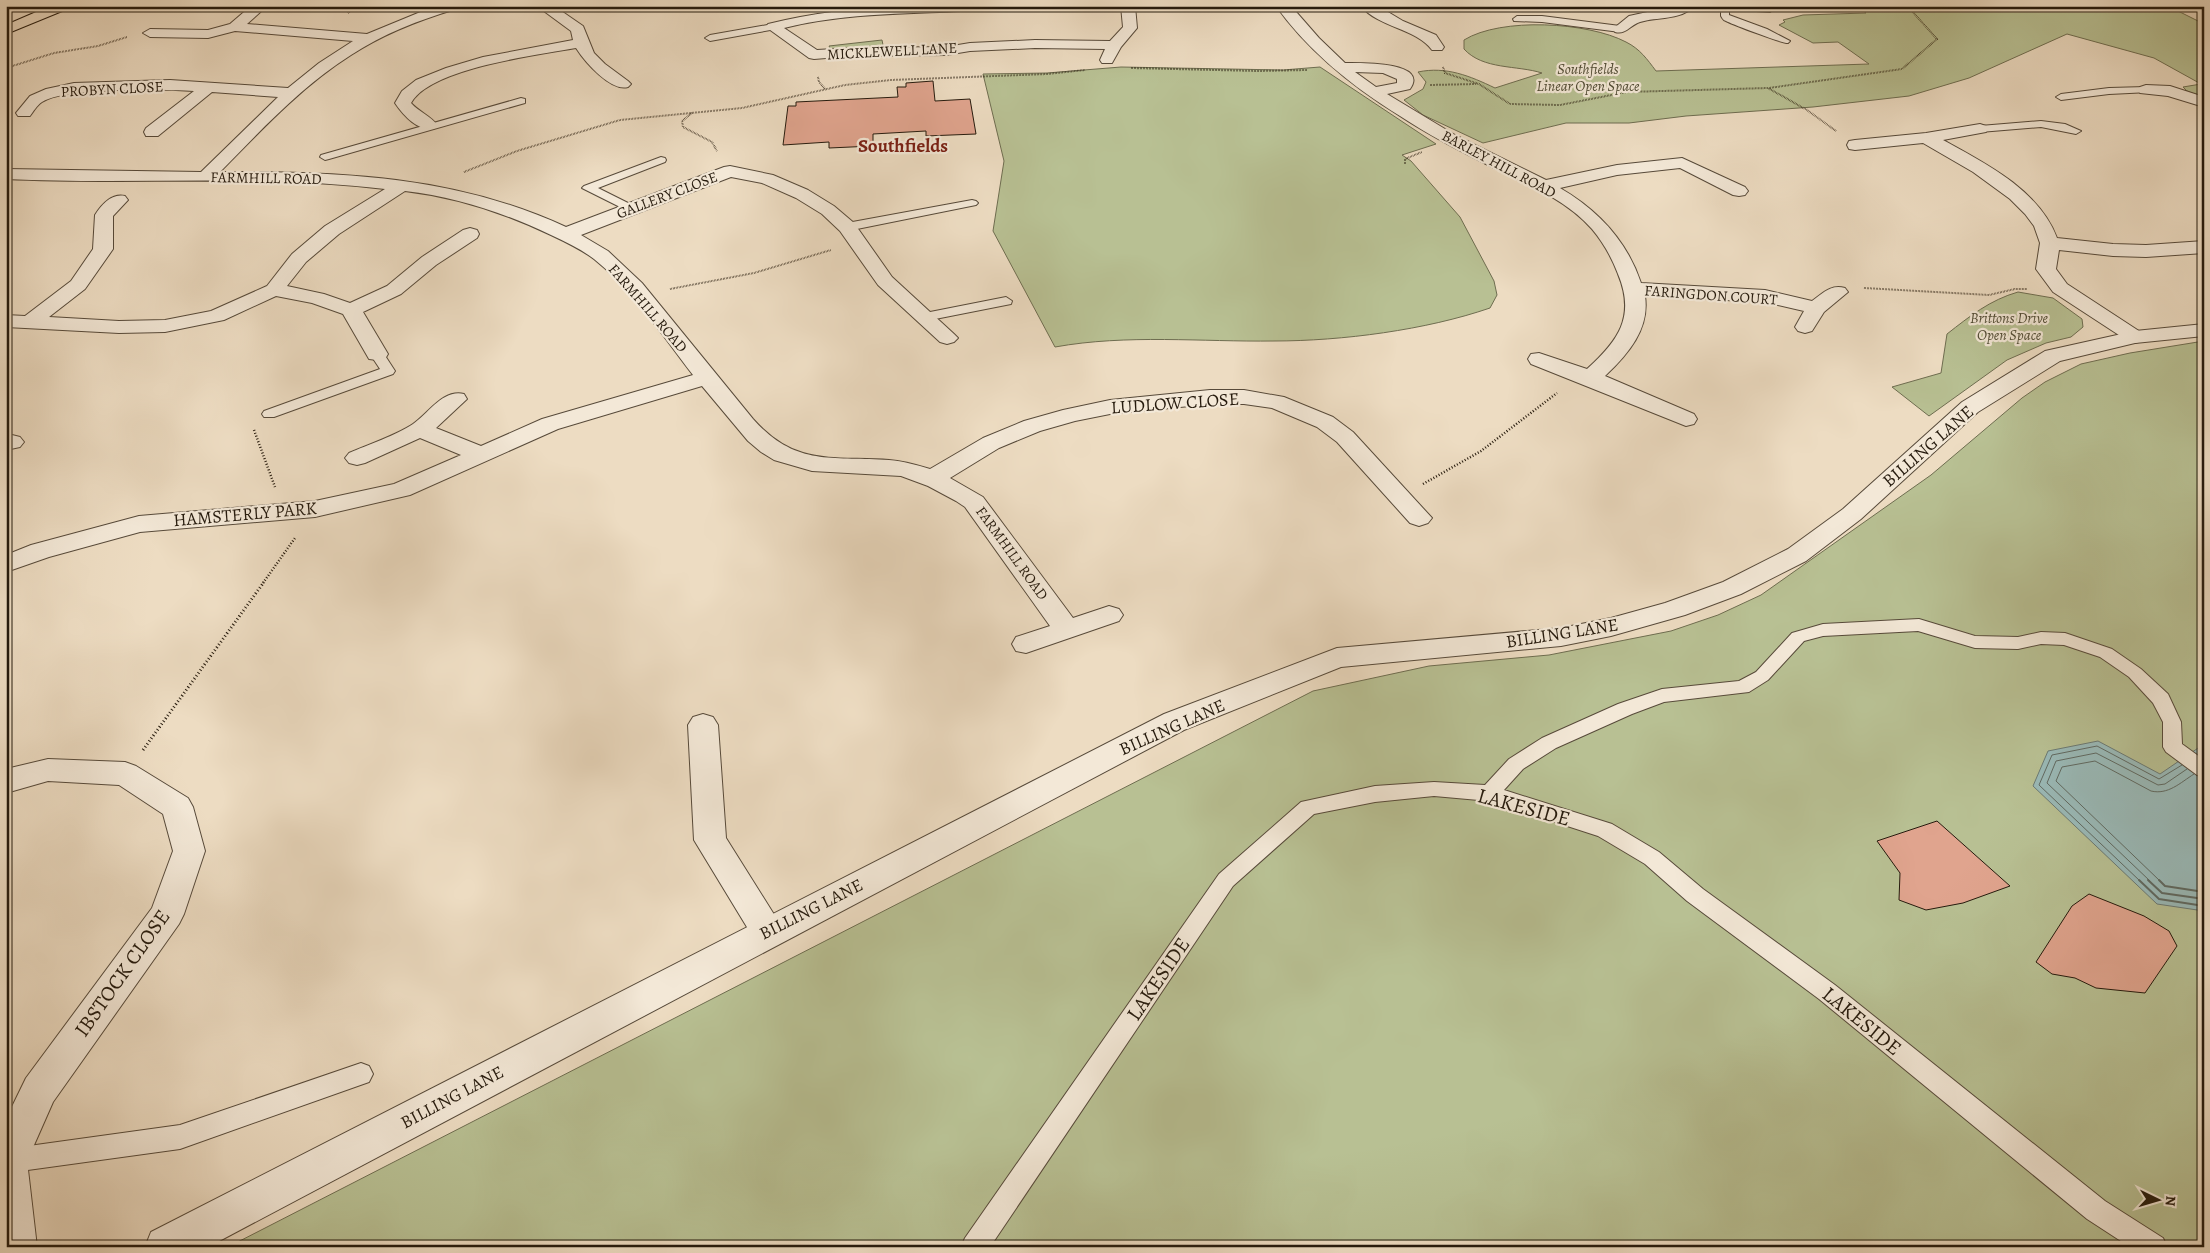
<svg xmlns="http://www.w3.org/2000/svg" width="2210" height="1253" font-family="Alegreya,serif">
  <style>
    .green { fill: #b8c093; stroke: #6e6d50 }
    .water { fill: #9abab8; stroke: #6b7a74 }
    .lines { fill: none; stroke-linecap: round; stroke-linejoin: round }
    .shore-far1 { stroke: #606a62; stroke-width: 1 }
    .shore { stroke: #606a62; stroke-width: 2 }
    .building { fill: #e0a48e; stroke: #251a0d }
    .service-casing { stroke: #574a3a; stroke-width: 2 }
    .minor-casing { stroke: #574a3a; stroke-width: 2 }
    .tertiary-casing { stroke: #574a3a; stroke-width: 2 }
    .primary-casing { stroke: #251a0d; stroke-width: 2 }
    .path-far2 { stroke: #251a0d; stroke-width: 2; stroke-dasharray: 0.5 1; stroke-linecap: butt }
    .path-far1 { stroke: #251a0d; stroke-width: 2.5; stroke-dasharray: 1 2; stroke-linecap: butt }
    .path { stroke: #251a0d; stroke-width: 3; stroke-dasharray: 1 2.5; stroke-linecap: butt }
    .service { fill: #f3e8d7; fill-rule: evenodd }
    .minor { fill: #f3e8d7; fill-rule: evenodd }
    .tertiary { fill: #f3e8d7; fill-rule: evenodd }
    .primary { fill: #eddcc2; fill-rule: evenodd }
    .labels { text-anchor: middle; stroke-width: 4.5; stroke-linejoin: round; paint-order: stroke }
    .far-street-label { font-size: 15px; fill: #251a0d; stroke: #f3e8d7 }
    .far-park-label { font-size: 15px; font-style: italic; fill: #514c35; stroke: #f3e8d7 }
    .street-label { font-size: 18px; fill: #251a0d; stroke: #f3e8d7 }
    .far-district-label { font-size: 19px; font-weight: bold; fill: #7a1f14; stroke: #f3e8d7 }
    .near-street-label { font-size: 21px; fill: #251a0d; stroke: #f3e8d7 }
  </style>
  <rect width="100%" height="100%" fill="#eddcc2"/>
  <filter id="stains"><feTurbulence type="fractalNoise" baseFrequency=".004" numOctaves="4"/><feColorMatrix values="0 0 0 0 .2 0 0 0 0 .09 0 0 0 0 .02 0 0 0 .5 -.17"/></filter>
  <radialGradient id="worn" r=".72"><stop offset=".6" stop-color="#630" stop-opacity="0"/><stop offset="1" stop-color="#630" stop-opacity=".3"/></radialGradient>
  <!-- green -->
  <path class="green" d="M1857 6H2168L2204 24V98L2187 91 2183 87 2201 84 2154 58 2067 34 1969 78 1909 96 1813 107 1686 116 1629 123H1566L1483 143 1423 115 1404 100 1423 89 1426 82 1418 72C1446 66 1470 76 1495 88L1542 73C1517 65 1483 70 1464 49V40C1501 17 1588 22 1626 42 1640 49 1647 59 1656 71L1869 64 1838 42 1813 43 1779 25 1785 22 1783 20 1803 15 1866 13Z
    M882 40 884 50 832 52 829 46Z
    M1121 67 1283 70 1320 67 1436 144 1402 155 1411 161 1460 217 1494 281 1497 295 1490 308C1426 330 1342 341 1274 341 1202 342 1127 334 1055 347L993 231 1004 161 983 74 1047 73Z
    M2018 292 2053 298 2082 319 2083 327 2071 337 2046 343 2007 360 1929 416 1892 387 1941 373 1947 334C1970 316 1990 300 2018 292Z
    M2204 341V1247H228L1313 691 1429 666 1549 655 1671 631 1718 615 1761 595 1931 475 2022 398 2045 382 2081 364 2130 353Z"/>
  <!-- water -->
  <path class="water" d="M2098 741 2160 774 2204 744V911L2157 904 2033 786 2048 751Z"/>
  <g class="lines">
    <!-- shore-far1 -->
    <path class="shore-far1" d="M2140 881 2039 785 2052 755 2097 746 2159 779 2182 765
      M2150 881 2047 783 2056 761 2096 753 2158 785 2165 784 2187 769
      M2160 881 2056 781 2062 767 2095 761 2151 791C2168 795 2180 783 2194 774"/>
    <!-- shore -->
    <path class="shore" d="M2139 880 2159 899 2204 906
      M2148 880 2162 893 2204 899
      M2159 880 2165 886 2204 892"/>
  </g>
  <!-- building -->
  <path class="building" d="M933 81 935 101 970 99 976 134 926 136V131L873 134V146L829 148V142L783 145 788 106H796V102L898 97 897 87H906V83Z
    M1937 821 2010 886 1963 903 1926 910 1899 900 1900 873 1877 841Z
    M2089 894 2144 916 2169 931 2177 946 2145 993 2096 988 2075 978 2052 974 2036 962 2072 906Z"/>
  <g class="lines">
    <!-- service casing -->
    <g class="service-casing">
      <path id="service" d="M1715 6 1773 7 1774 9 1770 12 1729 9V15L1767 29 1790 41 1788 43C1784 44 1734 25 1726 21 1723 20 1723 19 1721 16V9Z
        M1517 16H1542L1620 26 1625 29 1620 32 1542 22 1514 21 1513 19Z
        M773 24 778 27 776 29 710 41 705 38 710 35Z
        M2146 87 2150 88V92L2109 94 2061 100 2056 97 2061 94 2109 88Z
        M521 98 525 99V103L329 159 325 160 320 157 321 155Z
        M2041 121 2065 124 2081 131 2076 134 2041 127 1980 132 1975 129 1980 126Z
        M661 157 665 158 666 160 665 162 598 188 634 206 636 208 634 210H626L582 188 584 186Z
        M972 200 976 201 978 203 976 205 847 231 841 227 847 223Z
        M1006 297 1012 301 1011 304 925 321 918 317 925 313Z
        M377 350 382 351 395 371 393 374 274 417H264L262 414 264 411 380 369 370 354Z
        M1919 619 1975 636 2018 637 2041 632 2065 633 2112 649 2141 669 2168 694 2181 722 2182 744 2204 760V777L2197 775 2166 752 2163 747V722L2153 703 2129 677 2100 657 2064 645 2041 644 2018 649 1975 648 1918 631 1823 636 1804 641 1768 680 1749 692 1664 702 1632 714 1556 748 1523 769 1504 790 1612 824 1659 852 1703 889 1835 985 2105 1201 2163 1238 2167 1247H2130L2087 1219 1819 999 1687 901 1645 864 1598 836 1490 801 1434 796 1375 802 1314 814 1233 886 990 1247H961L965 1238 1219 874 1301 802 1375 786 1434 782 1485 785 1509 759 1542 738 1618 704 1662 689 1739 681 1756 672 1792 633 1823 624Z
        M361 1063 369 1066 373 1074 369 1082 180 1149 6 1173 7 1149 180 1125Z"/>
    </g>
    <!-- minor casing -->
    <g class="minor-casing">
      <path id="minor" d="M251 6H267L247 24 367 34 435 6H458L456 9C419 20 383 34 351 55 302 86 261 130 220 172 338 171 457 176 566 227L724 167 730 166 773 175 808 190 834 206 854 223 892 277 954 334 958 338 954 342 947 344 940 342 878 285 840 231 822 214 796 198 762 183 731 177 581 235 608 251 642 283 753 419C796 467 831 456 889 460 903 461 917 465 930 469L983 438 1024 421 1063 410 1110 400 1210 390H1244L1284 397 1333 417 1353 432 1432 518 1428 523 1419 526 1410 523 1337 442 1317 427 1272 408 1244 404H1210L1110 414 1075 421 1040 431 999 448 950 478 983 497 1073 618 1109 606 1119 609 1123 615 1119 621 1026 653 1016 651 1012 644 1016 637 1050 626 965 507 956 501 928 486 901 476 812 471 774 460 761 452 748 441 702 386 558 429 410 495 315 517 140 532 49 557 6 572V555L31 545 139 516 315 501 394 484 461 455 420 438 365 463 357 465 349 463 345 458 349 453C367 445 397 435 413 424 429 413 443 389 464 394L467 399 436 428 481 446 542 419 693 375C662 335 634 291 594 259 581 249 566 242 551 235 505 213 456 197 405 191L339 234 306 262 287 286 324 294 350 303 387 286 422 257 463 230 470 228 477 230 479 234 477 238 436 265 401 294 363 312 388 354 385 359 377 360 369 359 343 314 312 303 276 296 224 320 165 332 119 333 6 327V315L25 316 71 281 93 249 95 215C102 204 112 193 125 196L128 200 113 216V249L85 289 49 317 119 321 165 320 211 311 267 286 292 254 325 226 385 189C260 174 132 185 6 179V169L201 172 278 97 212 92 158 136H146L144 132 146 128 194 91C164 89 65 87 42 102 37 105 33 112 30 116H18L16 113 30 96 46 89 74 83 170 80 288 88 319 63 353 41 235 31 208 38 150 37 143 33 150 29 208 30 230 24Z
        M537 6H554L583 26 594 53 605 64 628 81 631 84 628 87C611 92 585 62 576 48 538 55 430 68 411 103 419 112 431 116 437 125L435 128C419 133 403 115 395 103L402 91 416 80 446 68 483 57 573 40 571 31Z
        M896 6H988L981 10C916 14 848 12 784 28L817 50 851 48 946 47 970 43 1035 40 1110 41 1123 27 1121 6H1135L1137 28 1121 47 1112 63H1102L1100 60 1105 49 1035 48 970 51 946 55 851 56 814 59 809 58 766 27 768 24C812 13 851 9 896 6Z
        M1276 6H1291L1319 38 1345 63C1358 63 1430 61 1410 89L1387 94 1455 135 1546 180 1617 165 1682 158 1745 187 1748 191 1745 195 1739 196 1733 195 1680 168 1617 175 1560 188C1598 210 1627 241 1641 283L1765 290 1812 301C1823 293 1831 284 1845 288L1848 292 1824 312 1812 331 1805 333 1798 331 1795 327 1804 311 1765 302 1645 296C1650 329 1628 354 1605 376L1694 414 1697 419 1694 424 1686 426 1531 364 1528 359 1531 354 1539 353 1587 369C1618 341 1636 317 1618 274 1612 258 1603 242 1592 229 1565 198 1521 181 1486 164 1456 149 1427 134 1400 116 1353 87 1309 52 1276 6ZM1355 72 1383 73 1397 79V83L1376 87Z
        M1361 6H1378L1403 21 1436 35 1444 47 1442 50H1432C1416 28 1379 28 1361 6Z
        M1675 6H1694C1682 20 1656 17 1640 22 1630 25 1626 35 1615 32L1613 29 1629 16Z
        M2146 85 2170 86 2204 97V107L2168 96 2140 93 2138 90 2140 87Z
        M1980 124 1986 126 1988 129 1986 132 1943 140C1985 163 2039 190 2057 238L2113 244 2146 245 2204 241V253L2146 257 2113 256 2059 250 2056 269 2067 284 2142 333 2146 337 2142 341 2135 343 2128 341 2053 292 2036 269 2040 243 2034 226 2025 214 2010 199 1973 172 1923 143 1855 150 1849 149 1847 145 1849 141 1855 140 1926 133Z
        M12 435 20 437 24 442 20 447 6 450V436Z
        M703 714 713 717 718 725 726 838 785 932 780 942 768 946 756 942 694 840 688 725 693 717Z
        M48 759 125 762 136 766 188 798 193 807 205 851 184 914 179 924 53 1102 27 1161 37 1247H6V1119L26 1078 152 908 173 851 163 814 119 785 48 781 6 793V769Z"/>
    </g>
    <!-- tertiary casing -->
    <g class="tertiary-casing">
      <path id="tertiary" d="M2204 324V336L2135 343 2060 361 1978 412 1861 519 1806 561 1741 594 1685 615 1611 636 1561 646 1341 667 1184 730 208 1247H145L151 1232 1164 714 1337 648 1561 628 1611 618 1665 603 1723 582 1788 549 1843 509 1962 402 2045 351 2135 331Z"/>
    </g>
    <!-- primary casing -->
    <g class="primary-casing">
      <path id="primary" d="M50 6H69L67 9 6 34V25Z"/>
    </g>
    <!-- path-far2 -->
    <path class="path-far2" d="M348 13 358 6
      M1443 67 1445 73 1479 84 1510 104 1560 105 1627 92 1768 88 1807 110 1836 131
      M6 68 54 53 98 46 127 37
      M1131 68 1258 71 1307 70
      M818 77 819 82 825 89
      M1430 85 1476 84
      M1769 88 1902 69 1937 39 1911 10 1902 6
      M692 113 682 121 683 127 712 142 717 151
      M1405 164V159L1422 152
      M464 172 517 151 620 120 742 108 845 85 891 80 1047 74 1085 70
      M1864 288 1989 295 2015 289H2027
      M670 289 754 273 831 250"/>
    <!-- path-far1 -->
    <path class="path-far1" d="M254 430 275 487
      M1423 484 1481 451 1557 393
      M263 583 295 538"/>
    <!-- path -->
    <path class="path" d="M143 750 264 582"/>
    <!-- service -->
    <use href="#service" class="service"/>
    <!-- minor -->
    <use href="#minor" class="minor"/>
    <!-- tertiary -->
    <use href="#tertiary" class="tertiary"/>
    <!-- primary -->
    <use href="#primary" class="primary"/>
  </g>
  <g class="labels">
    <!-- far-street labels -->
    <g class="far-street-label">
      <text transform="translate(892 51) rotate(-3)" y="5">MICKLEWELL LANE</text>
      <text transform="translate(112 89) rotate(-3)" y="5">PROBYN CLOSE</text>
      <text transform="translate(1499 164) rotate(28)" y="5">BARLEY HILL ROAD</text>
      <text transform="translate(266 178) rotate(1)" y="5">FARMHILL ROAD</text>
      <text transform="translate(667 195) rotate(-21)" y="5">GALLERY CLOSE</text>
      <text transform="translate(1711 295) rotate(4)" y="5">FARINGDON COURT</text>
      <text transform="translate(648 308) rotate(49)" y="5">FARMHILL ROAD</text>
      <text transform="translate(1012 553) rotate(54)" y="5">FARMHILL ROAD</text>
    </g>
    <!-- far-park labels -->
    <g class="far-park-label">
      <text x="1588" y="74">Southfields<tspan x="1588" dy="17">Linear Open Space</tspan></text>
      <text x="2009" y="323">Brittons Drive<tspan x="2009" dy="17">Open Space</tspan></text>
    </g>
    <!-- street labels -->
    <g class="street-label">
      <text transform="translate(1175 403) rotate(-4)" y="6">LUDLOW CLOSE</text>
      <text transform="translate(1928 446) rotate(-41)" y="6">BILLING LANE</text>
      <text transform="translate(245 514) rotate(-5)" y="6">HAMSTERLY PARK</text>
      <text transform="translate(1562 633) rotate(-9)" y="6">BILLING LANE</text>
      <text transform="translate(1172 727) rotate(-24)" y="6">BILLING LANE</text>
      <text transform="translate(811 909) rotate(-27)" y="6">BILLING LANE</text>
      <text transform="translate(452 1097) rotate(-28)" y="6">BILLING LANE</text>
    </g>
    <!-- far-district labels -->
    <g class="far-district-label">
      <text x="903" y="152">Southfields</text>
    </g>
    <!-- near-street labels -->
    <g class="near-street-label">
      <text transform="translate(1524 807) rotate(15)" y="7">LAKESIDE</text>
      <text transform="translate(122 973) rotate(-55)" y="7">IBSTOCK CLOSE</text>
      <text transform="translate(1158 979) rotate(-56)" y="7">LAKESIDE</text>
      <text transform="translate(1862 1021) rotate(39)" y="7">LAKESIDE</text>
    </g>
  </g>
  <!-- margin -->
  <rect width="2210" height="1253" fill="none" stroke="#eddcc2" stroke-width="25"/>
  <rect x="8" y="8" width="2195" height="1238" fill="none" stroke="#251a0d" stroke-width="2.5"/>
  <rect x="12" y="12" width="2185" height="1228" fill="none" stroke="#251a0d"/>
  <!-- north arrow -->
  <g transform="translate(2158 1200) rotate(95)" stroke="#f3e8d7" stroke-width="4" paint-order="stroke">
  <path d="M0-4L9 19L0 12L-9 19Z" fill="#251a0d"/>
  <text y="-8" font-size="14" font-weight="bold" text-anchor="middle" fill="#251a0d">N</text>
  </g>
  <rect width="100%" height="100%" filter="url(#stains)"/>
  <rect width="100%" height="100%" fill="url(#worn)"/>
</svg>
